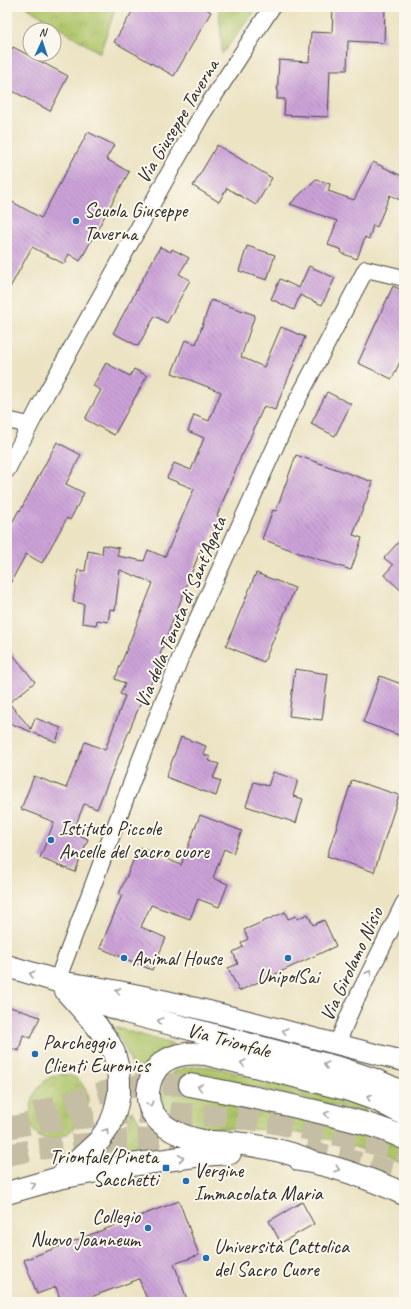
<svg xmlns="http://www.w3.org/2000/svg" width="411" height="1309" font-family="Caveat,sans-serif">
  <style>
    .grass { fill: url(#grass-tufts); stroke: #6c784a }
    .park { fill: url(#park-crowns); stroke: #6c784a }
    .building { fill: url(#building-back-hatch) }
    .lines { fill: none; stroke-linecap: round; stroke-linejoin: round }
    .trunk-tunnel { stroke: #c5bea5; stroke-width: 22; stroke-dasharray: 22 11; stroke-linecap: butt }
    .minor-casing { stroke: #484742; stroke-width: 18 }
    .tertiary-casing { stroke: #484742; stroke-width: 22 }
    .secondary-casing { stroke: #484742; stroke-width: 24 }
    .primary-casing { stroke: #484742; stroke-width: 24 }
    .trunk-casing { stroke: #484742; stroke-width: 24 }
    .minor { stroke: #fff; stroke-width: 16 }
    .tertiary { stroke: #fff; stroke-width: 20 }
    .secondary { stroke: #fff; stroke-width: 22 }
    .primary { stroke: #fff; stroke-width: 22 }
    .trunk { stroke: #fff; stroke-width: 22 }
    .oneway { stroke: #a0a0a0 }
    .poi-dot { fill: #1f6fb2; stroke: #fbf7ec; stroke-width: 1.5 }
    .labels { text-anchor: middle; stroke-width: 4; stroke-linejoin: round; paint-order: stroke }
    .street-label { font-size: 20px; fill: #2b2b2b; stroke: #fbf7ec }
    .poi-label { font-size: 20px; fill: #2b2b2b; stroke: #fbf7ec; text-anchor: start }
  </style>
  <defs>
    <pattern id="grass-tufts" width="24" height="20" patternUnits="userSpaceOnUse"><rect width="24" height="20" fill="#aec569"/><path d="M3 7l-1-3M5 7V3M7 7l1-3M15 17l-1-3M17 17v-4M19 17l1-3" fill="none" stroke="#96a95b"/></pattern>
    <pattern id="park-crowns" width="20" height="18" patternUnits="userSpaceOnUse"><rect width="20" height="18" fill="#aec569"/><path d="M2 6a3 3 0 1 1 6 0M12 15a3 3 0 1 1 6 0" fill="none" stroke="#96a95b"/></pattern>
    <pattern id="building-back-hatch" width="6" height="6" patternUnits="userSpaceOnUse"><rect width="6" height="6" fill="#cca3d9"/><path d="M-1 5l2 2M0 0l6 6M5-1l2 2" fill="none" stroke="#a685b0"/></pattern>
  </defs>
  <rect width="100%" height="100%" fill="#fbf7ec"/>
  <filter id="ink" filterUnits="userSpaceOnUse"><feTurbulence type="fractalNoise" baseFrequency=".025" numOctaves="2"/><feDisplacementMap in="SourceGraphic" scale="8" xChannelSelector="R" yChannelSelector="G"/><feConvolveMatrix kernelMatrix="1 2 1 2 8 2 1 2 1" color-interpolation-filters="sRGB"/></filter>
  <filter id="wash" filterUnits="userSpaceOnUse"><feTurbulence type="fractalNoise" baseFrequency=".012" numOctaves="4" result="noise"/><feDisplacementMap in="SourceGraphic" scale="16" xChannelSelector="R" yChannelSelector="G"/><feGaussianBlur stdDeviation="0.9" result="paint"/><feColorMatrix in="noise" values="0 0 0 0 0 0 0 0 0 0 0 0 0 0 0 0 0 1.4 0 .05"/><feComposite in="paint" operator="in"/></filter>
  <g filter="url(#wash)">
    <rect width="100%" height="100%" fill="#ece3c3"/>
    <!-- grass -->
    <path class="grass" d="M111 1026 175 1045 162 1050 151 1057 135 1078C131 1058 123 1042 111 1026Z
      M199 1066C218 1067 237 1073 256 1078 293 1087 329 1096 366 1108L365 1113 241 1084 191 1076 359 1130 404 1146V1165C365 1149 324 1135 282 1131 267 1130 251 1129 236 1128 220 1128 203 1131 188 1125 169 1118 153 1096 168 1077 176 1068 188 1067 199 1066Z
      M64 1074C75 1076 80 1079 85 1089 101 1120 44 1162 30 1125 28 1119 30 1113 31 1107 34 1089 45 1075 64 1074Z
      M133 1111 144 1129 152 1136 158 1145 124 1154 114 1153 113 1151 114 1147 128 1126 131 1112Z"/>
    <!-- park -->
    <path class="park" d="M26 7H116L100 53Z
      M219 7H258L222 54Z"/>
    <g id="blocks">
      <!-- building -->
      <path class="building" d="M135 7H203L211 12 174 76 114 42Z
        M333 7H385L384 43 348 41 347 70H330L328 117 284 115 285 99H277L279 60 309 62 311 32 332 33Z
        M13 47 68 76 50 111 7 88V58Z
        M88 132 114 145 106 159 129 172 80 261 69 254 64 264 32 247 7 293V199L41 218Z
        M217 145 272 178 256 205 227 188 219 202 193 186Z
        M373 162 404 177V202L390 195 377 227 373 225 369 239 365 237 357 259 341 253 342 250 328 245 337 221 290 204 316 179 330 184 328 191 354 200Z
        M247 246 275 255 267 280 239 271Z
        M160 247 171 252 172 249 189 258 179 274 190 280 167 323 155 316 138 346 113 333Z
        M309 266 335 278 322 305 300 295 294 310 271 299 280 279 299 288Z
        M393 286 404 291V353L392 379 358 363Z
        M211 300 255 315 241 357 264 367 281 327 305 337 275 410 264 406 243 454H242L217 516 219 517 206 548 202 546 160 654 162 655 143 703 141 702 97 809 84 804 73 832 88 839 75 872 40 858 54 822 21 809 34 776 66 788 85 742 105 750 125 696 120 694 125 683 115 679 153 583 120 570 115 610 110 609 108 622 97 620 96 625 82 623 84 604 73 602 78 570 85 571 88 551 102 554 103 545 119 548 117 556 144 561 148 550 165 557 194 489 167 478 174 463 191 470 204 438 188 431 194 415 209 421 221 392 172 373 185 340 196 344Z
        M106 363 130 376 134 369 147 376 114 435 85 419 101 390 93 386Z
        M327 392 351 404 335 436 311 424Z
        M57 442 81 455 66 484 84 493 70 520 67 518 42 563 26 554 7 589V532L19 510 20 511Z
        M296 455 373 482 353 535 362 538 351 570 299 553 262 539 273 510 276 511Z
        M404 536V593L384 575 393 565 384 558Z
        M256 573 295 588 264 662 226 646Z
        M7 647 35 682 9 703 31 729 35 718 61 728 56 742 7 722Z
        M295 669 328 674 322 720 289 716Z
        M380 676 404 685V737L363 722Z
        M181 737 206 746 203 754 210 757 209 761 219 764 213 778 221 781 216 796 166 777Z
        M273 772 298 780 293 796 303 799 296 823 246 806 254 782 268 786Z
        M352 780 399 795 374 872 327 856Z
        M200 815 242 831 233 853 224 849 213 878 228 884 219 907 198 899 190 919 151 905 141 927 166 938 152 970 100 948 122 895 119 894 139 847 181 865Z
        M285 912 288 919 296 916 297 919 308 914 313 925 324 920 336 946 239 991 228 968 238 964 233 952 243 947 241 943 248 939 244 930Z
        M7 1006 40 1017 31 1038 23 1035 19 1051 7 1047Z
        M179 1201 199 1255 174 1264 188 1302H148L139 1279 78 1302H61L56 1287 37 1294 24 1260Z
        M302 1202 314 1224 281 1243 269 1221Z"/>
    </g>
  </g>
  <g filter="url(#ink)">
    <use href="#blocks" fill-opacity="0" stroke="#484742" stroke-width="1"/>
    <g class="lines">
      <!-- trunk-tunnel -->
      <path class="trunk-tunnel" d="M35 1113 112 1090 154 1084 190 1085
        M7 1128 37 1122 126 1114 172 1113 237 1117 265 1121 342 1136 404 1151
        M306 1151 344 1159 404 1174
        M7 1155 38 1149 126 1140 195 1139"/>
      <!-- minor casing -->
      <g class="minor-casing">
        <path id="minor" d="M7 420 29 425
          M7 470 46 394 201 116 272 7
          M57 981 137 768 183 651 290 414 366 269 404 278
          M337 1044 352 1008 404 903"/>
      </g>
      <!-- tertiary casing -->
      <g class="tertiary-casing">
        <path id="tertiary" d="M63 982C179 998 291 1034 404 1061"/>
      </g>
      <!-- secondary casing -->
      <g class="secondary-casing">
        <path id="secondary" d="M300 1160C336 1166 371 1179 404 1194
          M313 1162C291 1152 267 1147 243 1144 230 1142 216 1143 203 1141 178 1136 146 1123 148 1092 149 1081 154 1069 162 1063 175 1053 191 1053 206 1054L346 1089 377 1100 404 1114
          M59 1178 131 1165 202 1155 230 1153"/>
      </g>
      <!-- primary casing -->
      <g class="primary-casing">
        <path id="primary" d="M7 966 57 981 96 1001 126 1012 342 1069 375 1080 402 1092
          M7 1193 59 1178 99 1141 110 1125 115 1112 119 1094V1081L118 1069 114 1053 109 1043 97 1026 66 991"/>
      </g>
      <!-- trunk casing -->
      <g class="trunk-casing">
        <path id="trunk" d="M190 1085C233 1093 276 1102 319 1112 348 1119 377 1125 404 1138
          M402 1092H404"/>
      </g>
      <!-- minor -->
      <use href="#minor" class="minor"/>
      <!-- tertiary -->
      <use href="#tertiary" class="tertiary"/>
      <!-- secondary -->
      <use href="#secondary" class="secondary"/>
      <!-- primary -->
      <use href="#primary" class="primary"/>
      <!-- trunk -->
      <use href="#trunk" class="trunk"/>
    </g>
    <!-- one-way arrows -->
    <defs><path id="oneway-chevron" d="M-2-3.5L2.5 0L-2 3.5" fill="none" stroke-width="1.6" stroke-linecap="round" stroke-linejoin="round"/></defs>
    <g class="oneway">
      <use href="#oneway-chevron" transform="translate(369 973) rotate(-64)"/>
      <use href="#oneway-chevron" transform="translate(32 974) rotate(-162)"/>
      <use href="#oneway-chevron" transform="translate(118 991) rotate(-169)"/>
      <use href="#oneway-chevron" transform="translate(160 1021) rotate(-165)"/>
      <use href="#oneway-chevron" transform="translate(285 1031) rotate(-166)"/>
      <use href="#oneway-chevron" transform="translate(243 1063) rotate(-166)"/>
      <use href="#oneway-chevron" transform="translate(326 1065) rotate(-165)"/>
      <use href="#oneway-chevron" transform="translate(200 1087) rotate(-170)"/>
      <use href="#oneway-chevron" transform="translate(369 1097) rotate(-159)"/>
      <use href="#oneway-chevron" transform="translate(150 1104) rotate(75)"/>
      <use href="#oneway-chevron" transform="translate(327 1114) rotate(-166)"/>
      <use href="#oneway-chevron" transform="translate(106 1131) rotate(-56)"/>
      <use href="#oneway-chevron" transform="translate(181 1158) rotate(-8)"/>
      <use href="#oneway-chevron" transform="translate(337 1169) rotate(17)"/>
      <use href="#oneway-chevron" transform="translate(33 1185) rotate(-15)"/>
    </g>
  </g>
  <!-- markers -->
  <g class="poi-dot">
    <circle cx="76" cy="221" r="4"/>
    <circle cx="51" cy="840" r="4"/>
    <circle cx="124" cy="958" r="4"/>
    <circle cx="288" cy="958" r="4"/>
    <circle cx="35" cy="1054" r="4"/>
    <rect x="162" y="1164" width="8" height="8" rx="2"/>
    <circle cx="186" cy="1181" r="4"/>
    <circle cx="148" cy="1228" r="4"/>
    <circle cx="206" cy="1258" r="4"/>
  </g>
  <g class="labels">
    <!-- street labels -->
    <g class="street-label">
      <text transform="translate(177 121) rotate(-59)" y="7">Via Giuseppe Taverna</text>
      <text transform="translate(180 612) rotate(-67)" y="7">Via della Tenuta di Sant'Agata</text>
      <text transform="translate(351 964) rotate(-65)" y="7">Via Girolamo Nisio</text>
      <text transform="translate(229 1040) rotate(15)" y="7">Via Trionfale</text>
    </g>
    <!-- poi labels -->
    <g class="poi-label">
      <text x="84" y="217">Scuola Giuseppe<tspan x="84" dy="23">Taverna</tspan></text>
      <text x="59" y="835">Istituto Piccole<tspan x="59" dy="23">Ancelle del sacro cuore</tspan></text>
      <text x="132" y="965">Animal House</text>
      <text x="288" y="983" text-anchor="middle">UnipolSai</text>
      <text x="43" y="1049">Parcheggio<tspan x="43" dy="23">Clienti Euronics</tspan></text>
      <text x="158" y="1163" text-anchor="end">Trionfale/Pineta<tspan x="158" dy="23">Sacchetti</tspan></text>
      <text x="194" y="1177">Vergine<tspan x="194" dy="23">Immacolata Maria</tspan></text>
      <text x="140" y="1223" text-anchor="end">Collegio<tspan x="140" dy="23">Nuovo Joanneum</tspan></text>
      <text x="214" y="1253">Università Cattolica<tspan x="214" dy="23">del Sacro Cuore</tspan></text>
    </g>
  </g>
  <!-- margin -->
  <rect width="411" height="1309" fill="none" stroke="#fbf7ec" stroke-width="24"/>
  <!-- north arrow -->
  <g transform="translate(42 42) rotate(3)"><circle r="19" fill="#fbf7ec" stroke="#a8a59f"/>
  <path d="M0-3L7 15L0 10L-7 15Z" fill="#1f6fb2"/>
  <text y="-6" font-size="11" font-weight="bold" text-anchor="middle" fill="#2b2b2b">N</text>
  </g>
</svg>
